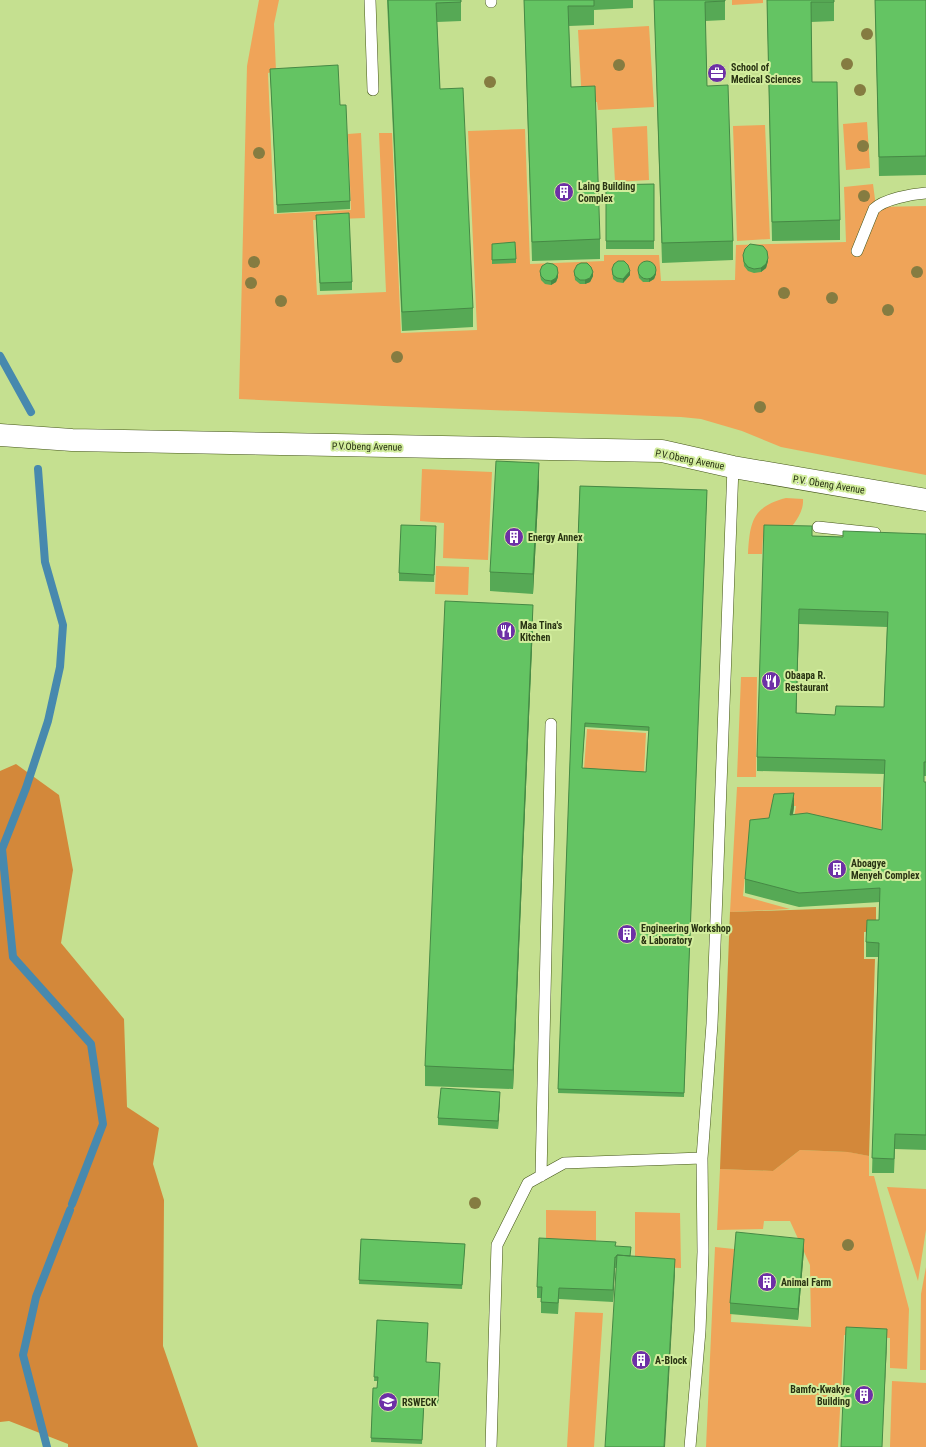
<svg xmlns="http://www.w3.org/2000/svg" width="926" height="1447" font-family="'Roboto Condensed',sans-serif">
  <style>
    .green { fill: #efa459 }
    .forest { fill: #d3883a }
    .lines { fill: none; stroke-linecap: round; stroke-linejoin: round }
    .stream { stroke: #4789ae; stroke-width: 8 }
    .lane-casing { stroke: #445519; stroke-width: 12 }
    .street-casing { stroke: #445519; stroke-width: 23 }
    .lane { stroke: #fff; stroke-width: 11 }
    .street { stroke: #fff; stroke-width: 22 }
    .tree { fill: #857c41 }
    .wall { fill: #56a955; fill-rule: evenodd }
    .shaded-wall { fill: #468945 }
    .building { fill: #64c463; stroke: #468945; fill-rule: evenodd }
    .labels { text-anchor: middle; stroke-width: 4; stroke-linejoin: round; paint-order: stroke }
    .poi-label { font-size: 10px; font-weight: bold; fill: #293313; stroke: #d2ed9d; text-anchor: start }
    .street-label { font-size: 10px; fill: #293313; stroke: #d2ed9d }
  </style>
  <rect width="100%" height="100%" fill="#c5e090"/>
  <!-- green -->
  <path class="green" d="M259 0H279L274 24 276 71 268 73 274 214 351 210 348 134 361 133 365 218 313 220 317 295 386 292 379 133H392L401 333 477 330 468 131 525 129 530 264 604 261V255H659L661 281 735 280 736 245 846 242 844 187 873 184 876 207 926 206V475L781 447 742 431 701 419 681 417 384 406 239 399 247 66Z
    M732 0H763V3L732 5Z
    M649 26 654 107 598 110 597 102 582 103 578 30Z
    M867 122 870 168 846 170 843 124Z
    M765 125 770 239 737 241 733 126Z
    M647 126 649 180 615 182 612 128Z
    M422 469 492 472 488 560 443 558 444 523 420 521Z
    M786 498 803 499C804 514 792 526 783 538L763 537 762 554H748C750 522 752 507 786 498Z
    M436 566 469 567 468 595 435 594Z
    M741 677H757L756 777H737Z
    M587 729 646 733 644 773 584 769Z
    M737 787H881V840L792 828 796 806 772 807 767 831 749 833 743 896 790 909 730 912Z
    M800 1150 849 1152 869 1156V1176H874L909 1309 907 1369 890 1368V1338L844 1335 838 1447H706L715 1247 734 1249 731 1322 811 1327 810 1265 790 1221H764L763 1229 717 1230 720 1169 773 1171Z
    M887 1187 926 1189V1230L918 1281Z
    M546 1210 596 1211V1249L546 1247Z
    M635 1212 680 1213 681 1268 635 1266Z
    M926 1267V1370H920L921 1294Z
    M575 1312 603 1313 594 1447H567Z
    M892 1381 926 1383V1447H890Z"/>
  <!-- forest -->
  <path class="forest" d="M16 764 59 795 73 870 61 943 124 1019 127 1107 159 1128 153 1164 164 1200 163 1346 198 1447H68V1444L9 1421 0 1422V771Z
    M876 907V931L864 932V959H875L869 1156 848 1152 800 1150 773 1171 720 1169 730 912Z"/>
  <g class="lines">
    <!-- stream -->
    <path class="stream" d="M0 356 31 412
      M38 469 45 562 63 625 60 667 48 721 26 788 2 849 13 957 91 1044 103 1124 72 1204
      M47 1447 23 1355 36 1297 70 1210"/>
    <!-- lane casing -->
    <g class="lane-casing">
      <path id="lane" d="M370 0 373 90
        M491 0V2
        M857 251 874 209C884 199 912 194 926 193
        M818 527 875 533
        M541 1176 551 724
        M491 1447 497 1245 528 1183 564 1163 702 1158
        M690 1447 700 1331 703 1252 702 1158 712 1024 733 467"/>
    </g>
    <!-- street casing -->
    <g class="street-casing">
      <path id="street" d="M0 435 72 440 662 451 733 467 926 500"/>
    </g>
    <!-- lane -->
    <use href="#lane" class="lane"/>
    <!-- street -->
    <use href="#street" class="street"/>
  </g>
  <!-- trees -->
  <g class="tree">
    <circle cx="867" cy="34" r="6"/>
    <circle cx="847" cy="64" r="6"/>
    <circle cx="619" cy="65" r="6"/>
    <circle cx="490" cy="82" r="6"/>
    <circle cx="860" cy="90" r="6"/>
    <circle cx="863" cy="146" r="6"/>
    <circle cx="259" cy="153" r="6"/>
    <circle cx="864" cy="196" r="6"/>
    <circle cx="254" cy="262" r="6"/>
    <circle cx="917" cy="272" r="6"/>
    <circle cx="251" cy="283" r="6"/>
    <circle cx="784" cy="293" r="6"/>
    <circle cx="832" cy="298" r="6"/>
    <circle cx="281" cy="301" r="6"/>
    <circle cx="888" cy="310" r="6"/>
    <circle cx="397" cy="357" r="6"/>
    <circle cx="760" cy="407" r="6"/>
    <circle cx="475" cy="1203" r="6"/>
    <circle cx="848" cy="1245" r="6"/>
  </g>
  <!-- wall -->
  <path class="wall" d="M387 0H461V21L437 22 440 89 473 308V327L402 331Z
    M524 0H633V8L594 10V25L569 26 571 87 600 239V259L532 261Z
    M654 0H725V20L705 21 707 86 733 241V260L662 263Z
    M767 0H834V21L811 22 812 82 840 220V240L772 241Z
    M875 0H926V175L879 176Z
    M270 69 340 105 350 201V209L277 213Z
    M654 184V249H606V185Z
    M316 215 352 282V290L320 291Z
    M492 244 516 259V263L492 264Z
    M743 255 768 261 766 268 761 272 754 273 748 271 744 266Z
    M638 268 656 274 654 279 649 282H643L639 278 638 272Z
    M612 269 630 275 623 283 617 282 613 279Z
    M540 271 558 277 556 282 551 285 545 284 541 280 540 275Z
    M574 271 593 276 590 282 585 284H580L575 280Z
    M539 483 533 594 490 591V572Z
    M580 486 707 490 684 1097 558 1093ZM585 727 649 731 646 772 582 768Z
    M436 534 434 582 399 581V573Z
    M926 534V776H924V782H926V1150L895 1149 894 1173H872L878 957H866V942L879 920 880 902 799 907 745 893V879L769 818 794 807 793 815 882 830 884 774 757 771V757L812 536 843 537ZM799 624 887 627 884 707 835 715 796 713Z
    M533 624 513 1089 425 1086V1066Z
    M500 1100 498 1129 438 1125V1118Z
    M361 1239 465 1244 462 1289 359 1284Z
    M616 1246 631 1256 675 1273 615 1268 613 1302 559 1299 558 1314 541 1313V1298H537V1287Z
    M804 1250 798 1320 730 1314V1303Z
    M377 1320 426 1363H440L438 1405 424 1404 422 1444 371 1442 373 1388H377L378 1381H374Z"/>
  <!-- shaded-wall -->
  <path class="shaded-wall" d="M768 258V261L766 268 761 272V268Z
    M656 270V274L654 279 649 282V278Z
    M630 271V275L623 283V279Z
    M593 272V276L590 282 585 284V280Z
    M558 273V277L556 282 551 285V281Z
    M539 463V483L533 594V574Z
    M533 605V624L513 1089V1070Z
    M799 609V624L796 728V713Z
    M794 793V807L790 830V815Z
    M500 1092V1100L498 1129V1121Z
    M804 1239V1250L798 1320V1309Z
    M615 1257V1268L613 1302V1290Z
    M675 1259V1273L665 1447H664Z
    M887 1329V1343L882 1447Z"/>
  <!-- building -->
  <path class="building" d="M388 0H461V2L436 3 440 89 463 88 473 308 402 312Z
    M524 0H594V6H568L571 87 595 86 600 239 532 242Z
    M654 0H725V1L705 2 707 86 728 85 733 241 662 243Z
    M767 0H834V2H811L812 82H837L840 220 772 222Z
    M875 0H926V156L879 157Z
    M338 65 340 105H346L350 201 277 205 270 69Z
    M654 184V241H606V185Z
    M349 213 352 282 320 283 316 215Z
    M515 242 516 259 492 260V244Z
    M750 244 763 246 767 251 768 258 766 264 761 268 754 269 748 267 744 262 743 255 745 249Z
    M618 261H624L628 265 630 271 623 279 617 278 613 275 612 269 614 264Z
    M638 270a9 9 0 1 1 18 0a9 9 0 1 1-18 0Z
    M547 263 553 264 557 267 558 273 556 278 551 281 545 280 541 276 540 271 542 266Z
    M581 263H587L591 267 593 272 590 278 585 280H580L575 276 574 271 577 265Z
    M496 461 539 463 533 574 490 572Z
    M580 486 707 490 684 1093 558 1089ZM585 723 649 727 646 772 582 768Z
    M401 525 436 526 434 575 399 573Z
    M764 525 812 526V536L843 537V531L926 534V762H924V782H926V1135L895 1134 894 1159 872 1158 879 943 866 942 867 920H879L880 888 799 893 745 879 750 820 769 818 774 794 794 793 790 815 807 813 882 830 885 760 757 757ZM799 609 888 612 884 707 836 706 835 715 796 713Z
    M445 601 533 605 513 1070 425 1066Z
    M441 1088 500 1092 498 1121 438 1118Z
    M736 1232 804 1239 798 1309 730 1303Z
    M539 1238 616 1242 615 1246 631 1247 630 1256 617 1255 616 1257H615L613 1290 559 1288 558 1303 541 1302 542 1287H537Z
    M361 1239 465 1244 462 1285 359 1280Z
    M617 1255 675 1259 664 1447H605Z
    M377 1320 428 1323 426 1362 440 1363 438 1401 424 1400 422 1440 371 1438 373 1388H377L378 1377H374Z
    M846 1327 887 1329 882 1447H841Z"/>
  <!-- icons -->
  <defs>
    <g id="office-disc" transform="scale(1)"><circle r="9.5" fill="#6d30a6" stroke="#d2ed9d"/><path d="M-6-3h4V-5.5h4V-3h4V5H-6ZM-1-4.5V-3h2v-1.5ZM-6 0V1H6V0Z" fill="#fff"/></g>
    <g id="building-disc" transform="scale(1)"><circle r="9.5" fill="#6d30a6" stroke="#d2ed9d"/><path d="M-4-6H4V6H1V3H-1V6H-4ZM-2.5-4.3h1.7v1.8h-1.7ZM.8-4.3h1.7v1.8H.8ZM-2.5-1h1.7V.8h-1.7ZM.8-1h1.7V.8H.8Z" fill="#fff"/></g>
    <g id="restaurant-disc" transform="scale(1)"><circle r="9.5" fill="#6d30a6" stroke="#d2ed9d"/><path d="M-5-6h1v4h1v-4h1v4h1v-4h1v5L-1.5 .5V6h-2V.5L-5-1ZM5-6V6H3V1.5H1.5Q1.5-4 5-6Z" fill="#fff"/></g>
    <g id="school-disc" transform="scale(1)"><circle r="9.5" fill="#6d30a6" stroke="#d2ed9d"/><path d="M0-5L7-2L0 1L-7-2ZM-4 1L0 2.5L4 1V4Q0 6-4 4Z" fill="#fff"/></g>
  </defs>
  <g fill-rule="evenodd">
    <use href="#office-disc" x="717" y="73"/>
    <use href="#building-disc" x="564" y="192"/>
    <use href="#building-disc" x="514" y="537"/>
    <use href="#restaurant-disc" x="506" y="631"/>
    <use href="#restaurant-disc" x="771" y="681"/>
    <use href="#building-disc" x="837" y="869"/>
    <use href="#building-disc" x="627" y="934"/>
    <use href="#building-disc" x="767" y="1282"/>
    <use href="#building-disc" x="641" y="1360"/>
    <use href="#building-disc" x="864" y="1395"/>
    <use href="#school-disc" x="388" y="1402"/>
  </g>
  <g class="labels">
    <!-- poi labels -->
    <g class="poi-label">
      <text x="731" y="71">School of<tspan x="731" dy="12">Medical Sciences</tspan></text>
      <text x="578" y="190">Laing Building<tspan x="578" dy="12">Complex</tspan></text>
      <text x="528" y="541">Energy Annex</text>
      <text x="520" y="629">Maa Tina's<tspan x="520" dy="12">Kitchen</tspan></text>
      <text x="785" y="679">Obaapa R.<tspan x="785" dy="12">Restaurant</tspan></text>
      <text x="851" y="867">Aboagye<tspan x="851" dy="12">Menyeh Complex</tspan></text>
      <text x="641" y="932">Engineering Workshop<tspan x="641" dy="12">&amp; Laboratory</tspan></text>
      <text x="781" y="1286">Animal Farm</text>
      <text x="655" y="1364">A-Block</text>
      <text x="850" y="1393" text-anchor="end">Bamfo-Kwakye<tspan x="850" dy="12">Building</tspan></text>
      <text x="402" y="1406">RSWECK</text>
    </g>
    <!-- street labels -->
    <g class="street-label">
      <text transform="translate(367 446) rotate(1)" y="4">P.V.Obeng Avenue</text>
      <text transform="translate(690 459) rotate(11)" y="4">P.V.Obeng Avenue</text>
      <text transform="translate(829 484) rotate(9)" y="4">P.V. Obeng Avenue</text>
    </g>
  </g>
</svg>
